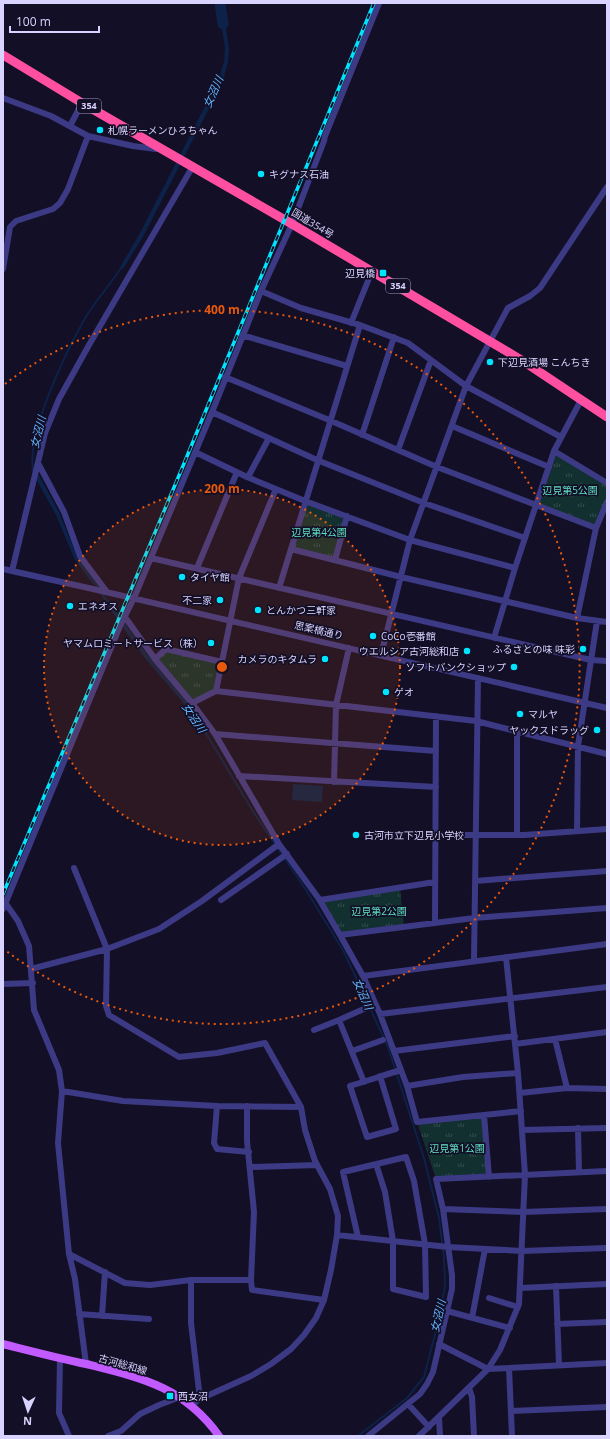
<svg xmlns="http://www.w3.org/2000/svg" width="610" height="1439" font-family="'Open Sans','Noto Sans JP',sans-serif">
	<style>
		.grass { fill: url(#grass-tufts) }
		.water { fill: #0c2248 }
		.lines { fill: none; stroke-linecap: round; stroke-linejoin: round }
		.stream { stroke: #0c2248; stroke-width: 2 }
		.river { stroke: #0c2248; stroke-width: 11 }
		.minor { stroke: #3d3a85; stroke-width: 6 }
		.major { stroke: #c25bff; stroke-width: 8 }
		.highway { stroke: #ff4fa3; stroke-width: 9 }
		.rail-casing { stroke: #00e5ff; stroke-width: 3.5 }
		.rail { stroke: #130f26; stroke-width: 2; stroke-dasharray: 6; stroke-linecap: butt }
		.ring { fill: none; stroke: #e8590c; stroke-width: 2; stroke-dasharray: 2 4 }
		.poi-dot { fill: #00e5ff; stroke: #130f26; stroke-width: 1.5 }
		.labels { text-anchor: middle; stroke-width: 3.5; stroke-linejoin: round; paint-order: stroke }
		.shield { fill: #130f26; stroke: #9e99be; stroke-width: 1 }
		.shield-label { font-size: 9px; font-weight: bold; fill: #d9d4ff }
		.poi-label { font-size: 10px; fill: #d9d4ff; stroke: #130f26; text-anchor: start }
		.street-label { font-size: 10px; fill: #d9d4ff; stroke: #130f26 }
		.park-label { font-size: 10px; fill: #5fe0c0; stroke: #130f26 }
		.water-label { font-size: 11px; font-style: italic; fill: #62b6ff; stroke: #130f26 }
		.centre { fill: #e8590c; stroke: #130f26; stroke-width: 2 }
		.ring-label { font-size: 12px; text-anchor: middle; font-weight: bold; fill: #e8590c; stroke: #130f26; stroke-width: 3.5; stroke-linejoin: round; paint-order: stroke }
	</style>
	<defs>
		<pattern id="grass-tufts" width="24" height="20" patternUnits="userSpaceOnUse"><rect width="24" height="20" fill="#12302f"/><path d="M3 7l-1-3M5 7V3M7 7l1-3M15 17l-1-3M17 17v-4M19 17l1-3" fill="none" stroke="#344d4e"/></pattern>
	</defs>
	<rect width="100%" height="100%" fill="#130f26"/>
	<path class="grass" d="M554,451L607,483V502L596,528L536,505Z
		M305,501L347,516L335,560L291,549Z
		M166,649L222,662L216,691L192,703L155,659Z
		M400,888L404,927L340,935L320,900Z
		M484,1115L489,1177L436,1179L417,1122Z"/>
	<path class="water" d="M219,9H223L229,48L228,62L223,81L144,235L123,269L120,267L140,233L219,79L224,62L225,48Z
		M35,468L59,512L77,556L147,654L184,697L195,712L191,714L180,699L144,657L105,602L108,600L89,579L74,558L56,515L31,470Z
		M293,784L323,786L322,802L292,800Z"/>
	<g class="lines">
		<path class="stream" d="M33,470C27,432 65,354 84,320C95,301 111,284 123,265
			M101,593L107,602
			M192,712L204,730L254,813L306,890L344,952L388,1047L424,1158L439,1218L444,1257L445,1286L439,1319L424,1377L407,1398L358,1436"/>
		<path class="river" d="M220,3L223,24"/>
		<path class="minor" d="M3,98L51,116L88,136L133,146L156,149L158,147
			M70,126L82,103
			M3,269L10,227L16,221L53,209L60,203L68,189L88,136
			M261,291L301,308L360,325L408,343L466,386L561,437
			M351,323L372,271
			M242,335L347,366
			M225,377L329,420L437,467L596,528
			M212,412L317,460L424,503L525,538
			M452,426L549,467
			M362,435L394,337
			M398,450L431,360
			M554,451L607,483
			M195,452L247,477L305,501L410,540L515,568
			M38,463L64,512L80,556L107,592
			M248,477L269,438
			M291,549L401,577L577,618L607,622
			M151,558L591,660L607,661
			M335,560L347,516
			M197,568L237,472
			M3,569L93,589L607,708
			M12,571L45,433L59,399L89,345L193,166
			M279,588L360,325
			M125,617L155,659L192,703L215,734L268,825L279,844L319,899L340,935L363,976L380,1014L407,1086L417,1122L521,1111
			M577,618L596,528L607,502
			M494,638L515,568L554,451L581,400
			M381,655L410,540L466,386L508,308L530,296L540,288L607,187
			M155,659L166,649L222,662
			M216,691L239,578L276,489
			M192,703L216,691L476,721L607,754
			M517,731V835
			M215,734L436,751
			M239,776L436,787
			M334,782L336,705L349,648
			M577,831L578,746L597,621
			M435,835H524L607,829
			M74,868L107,949L106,1006L109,1015L179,1057L217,1053L265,1043L301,1107L305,1130L315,1161L330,1189L338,1216L337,1235L331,1270L324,1300L316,1318L304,1335L291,1349L271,1364L251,1376L200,1399L191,1405
			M475,881L607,871
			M221,900L287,854
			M320,900L435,882
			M4,901L18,921L29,946L34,1010L59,1070L62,1091L58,1143L69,1254L75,1279L86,1364
			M3,909L120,626L134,598L212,412L261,291L292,224L324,141L325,136L379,3
			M435,922L436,716
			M340,935L474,918L607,908
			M474,961L478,678
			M31,969L107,949L159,929L202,901L279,844
			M363,976L607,944
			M3,984L33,983
			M380,1014L607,987
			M339,1020L375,1004
			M314,1030L339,1020L364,1082
			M555,1039L567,1088
			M515,1044L607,1032
			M352,1051L383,1040
			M394,1051L515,1036
			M380,1076L396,1129L367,1137L350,1086C367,1081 384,1075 401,1070
			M407,1086L463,1077L518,1073
			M62,1091L123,1101L217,1106L301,1107
			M520,1093L567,1088L607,1089
			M217,1106L214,1143L217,1149L249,1152
			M247,1106V1141L254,1212L251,1280L252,1290L324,1300
			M484,1115L489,1177
			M578,1128L579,1172
			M522,1130L607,1128
			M250,1167L317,1165
			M443,1209L523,1212L607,1209
			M337,1235L448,1247L522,1251L607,1248
			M358,1237L343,1172L406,1157L414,1181L425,1244L426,1297L393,1289V1241L385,1192L376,1164
			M69,1254L125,1283L150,1285L191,1280H251
			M191,1280V1323L200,1399
			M556,1286L559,1365
			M520,1288L607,1284
			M489,1298L518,1307
			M447,1311L510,1328
			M79,1314L149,1319
			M102,1316L105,1272
			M472,1318L485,1249
			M557,1324L607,1322
			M439,1344L488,1369L607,1363
			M60,1358L59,1413L69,1436
			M509,1368L512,1436
			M469,1388L472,1397L474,1436
			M408,1404L429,1427
			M511,1411L607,1407
			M439,1418L440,1436
			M108,1436L121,1431L140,1414L159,1405L180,1397
			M368,1436L420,1394L427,1384L433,1372L452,1289V1275L443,1209L436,1179L607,1171
			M419,1436L488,1369L500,1350L519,1304L525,1175L518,1073L506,957"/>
		<path class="major" d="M3,1344C31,1351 58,1358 86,1364C142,1378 184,1387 219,1436"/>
		<path class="highway" d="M3,55L82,103L292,224L523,361L607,417"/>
		<g class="rail-casing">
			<path id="rail" d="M3,894L183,466L374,3"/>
		</g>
		<use href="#rail" class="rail"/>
	</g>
	<circle cx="222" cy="667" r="178" fill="#e8590c" fill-opacity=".12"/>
	<g class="ring">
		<circle cx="222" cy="667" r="178"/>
		<path d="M5 384A357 357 0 1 1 5 950"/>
	</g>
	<g class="poi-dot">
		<circle cx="100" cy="130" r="4"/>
		<circle cx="261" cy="174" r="4"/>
		<rect x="379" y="269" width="8" height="8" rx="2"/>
		<circle cx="490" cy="362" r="4"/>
		<circle cx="182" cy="577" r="4"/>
		<circle cx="220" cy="600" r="4"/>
		<circle cx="70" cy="606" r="4"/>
		<circle cx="258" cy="610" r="4"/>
		<circle cx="373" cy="636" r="4"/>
		<circle cx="211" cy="643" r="4"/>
		<circle cx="583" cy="649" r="4"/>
		<circle cx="467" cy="651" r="4"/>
		<circle cx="325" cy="659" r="4"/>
		<circle cx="514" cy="667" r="4"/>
		<circle cx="386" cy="692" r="4"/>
		<circle cx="520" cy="714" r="4"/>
		<circle cx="597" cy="730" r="4"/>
		<circle cx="356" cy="835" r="4"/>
		<rect x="166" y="1392" width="8" height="8" rx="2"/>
	</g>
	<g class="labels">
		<g class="shield">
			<rect x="77" y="99" width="24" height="14" rx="3"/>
			<rect x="386" y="279" width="24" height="14" rx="3"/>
		</g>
		<g class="shield-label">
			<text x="89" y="109">354</text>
			<text x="398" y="289">354</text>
		</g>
		<g class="poi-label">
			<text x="108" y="134">札幌ラーメンひろちゃん</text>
			<text x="269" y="178">キグナス石油</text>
			<text x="375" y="277" text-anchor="end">辺見橋</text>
			<text x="498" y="366">下辺見酒場 こんちき</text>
			<text x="190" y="581">タイヤ館</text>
			<text x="212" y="604" text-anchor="end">不二家</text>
			<text x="78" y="610">エネオス</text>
			<text x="266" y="614">とんかつ三軒家</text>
			<text x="381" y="640">CoCo壱番館</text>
			<text x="203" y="647" text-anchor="end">ヤマムロミートサービス（株）</text>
			<text x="575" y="653" text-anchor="end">ふるさとの味 味彩</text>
			<text x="459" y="655" text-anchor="end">ウエルシア古河総和店</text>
			<text x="317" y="663" text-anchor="end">カメラのキタムラ</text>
			<text x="506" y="671" text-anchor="end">ソフトバンクショップ</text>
			<text x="394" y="696">ゲオ</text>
			<text x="528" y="718">マルヤ</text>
			<text x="589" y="734" text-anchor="end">ヤックスドラッグ</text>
			<text x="364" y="839">古河市立下辺見小学校</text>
			<text x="178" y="1400">西女沼</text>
		</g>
		<g class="street-label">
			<text transform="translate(313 223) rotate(31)" y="4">国道354号</text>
			<text transform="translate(319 630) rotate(13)" y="4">思案橋通り</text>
			<text transform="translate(123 1364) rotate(16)" y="4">古河総和線</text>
		</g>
		<g class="park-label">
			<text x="570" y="494">辺見第5公園</text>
			<text x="319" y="536">辺見第4公園</text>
			<text x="379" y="915">辺見第2公園</text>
			<text x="457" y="1152">辺見第1公園</text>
		</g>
		<g class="water-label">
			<text transform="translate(213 92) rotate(-66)" y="4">女沼川</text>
			<text transform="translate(38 432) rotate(-76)" y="4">女沼川</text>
			<text transform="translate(194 718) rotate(56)" y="4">女沼川</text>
			<text transform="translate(363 994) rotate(66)" y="4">女沼川</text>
			<text transform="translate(438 1316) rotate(-77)" y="4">女沼川</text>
		</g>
	</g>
	<circle cx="222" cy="667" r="6" class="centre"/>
	<g class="ring-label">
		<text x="222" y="314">400 m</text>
		<text x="222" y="493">200 m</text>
	</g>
	<rect width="610" height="1439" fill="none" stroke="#d9d4ff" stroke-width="8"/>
	<g transform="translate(28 1411) rotate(183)" stroke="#130f26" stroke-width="3" paint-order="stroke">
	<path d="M0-3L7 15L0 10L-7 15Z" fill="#d9d4ff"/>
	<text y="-6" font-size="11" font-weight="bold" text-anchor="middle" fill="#d9d4ff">N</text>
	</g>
	<path d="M10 26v6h89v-6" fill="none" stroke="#d9d4ff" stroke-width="2"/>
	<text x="16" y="26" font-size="12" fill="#d9d4ff" stroke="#130f26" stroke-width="3" paint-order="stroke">100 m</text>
</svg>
